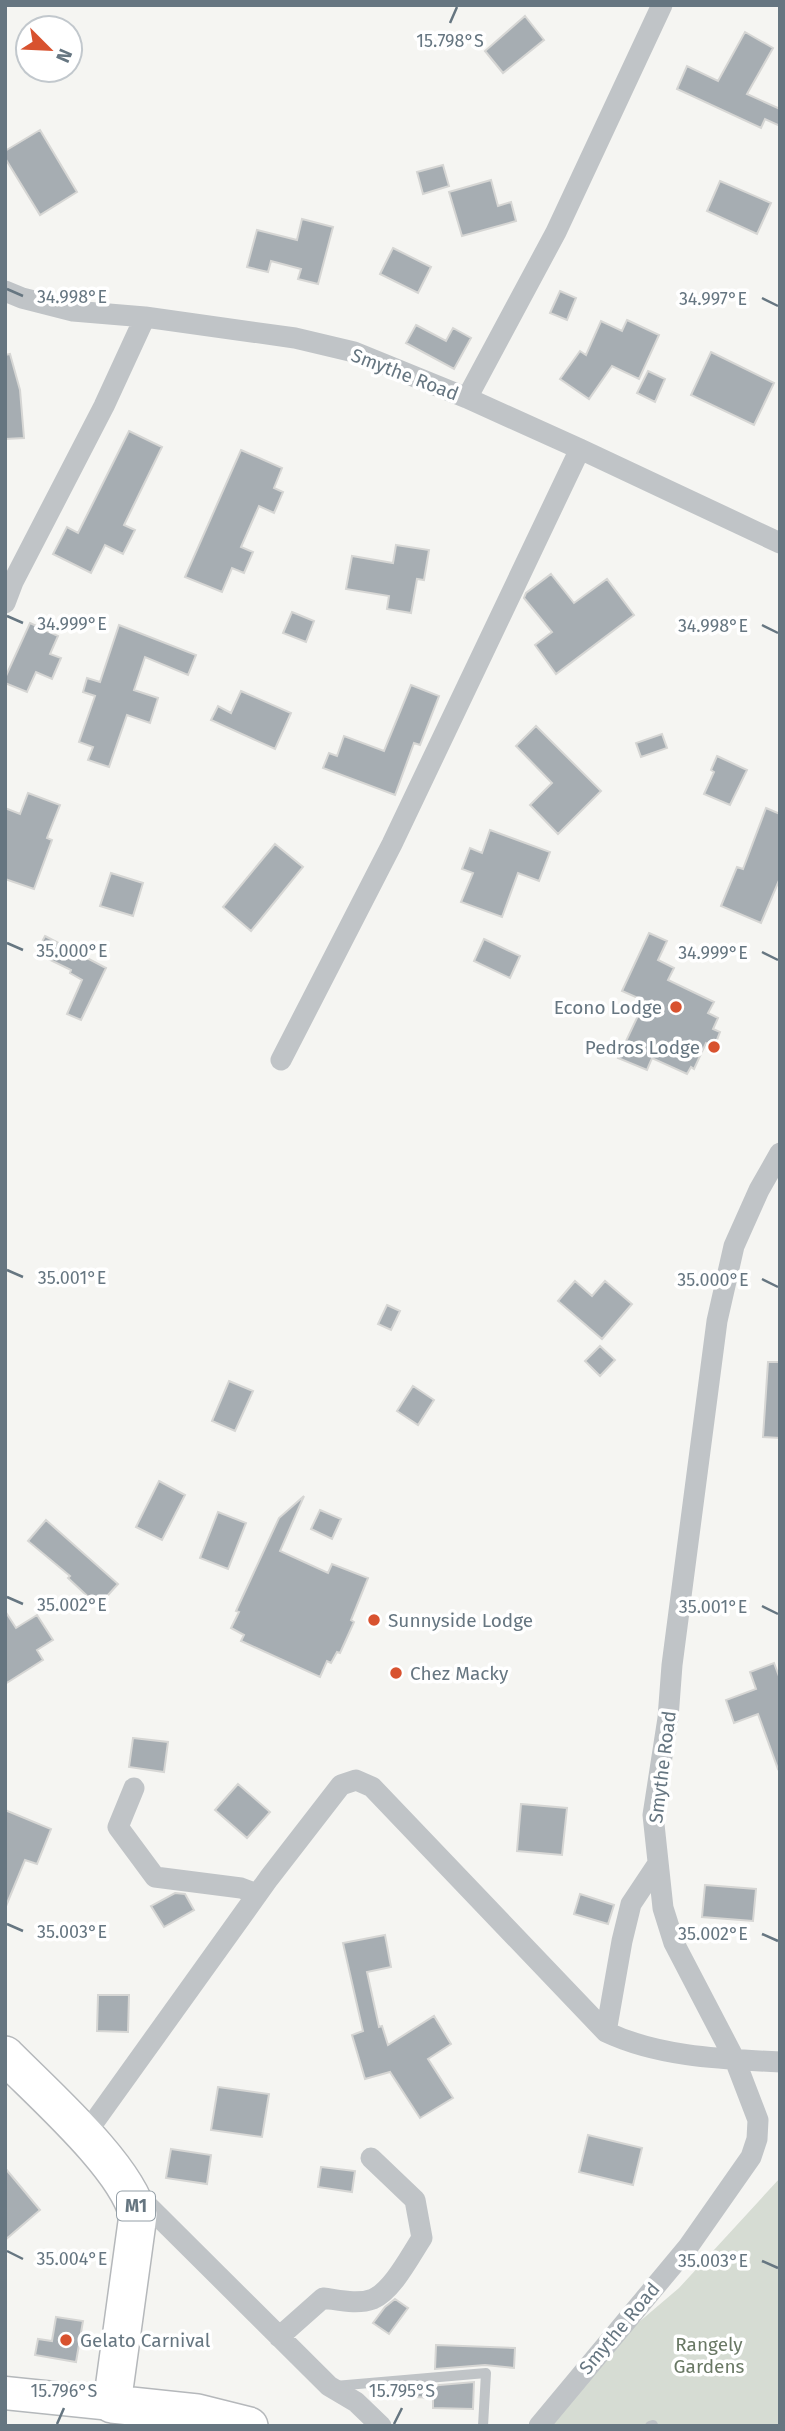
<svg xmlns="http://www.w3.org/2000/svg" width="785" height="2431" font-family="'Fira Sans',sans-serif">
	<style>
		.green { fill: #d6dcd3 }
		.building { fill: #a6adb2; stroke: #d6d6d4; stroke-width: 2 }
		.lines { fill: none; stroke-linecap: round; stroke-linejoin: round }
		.primary-casing { stroke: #b4b8bb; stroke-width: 35 }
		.highway-casing { stroke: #b5b8bb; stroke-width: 40 }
		.lane { stroke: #c0c4c7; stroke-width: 10 }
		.street { stroke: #c0c4c7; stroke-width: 21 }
		.primary { stroke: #fff; stroke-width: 32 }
		.highway { stroke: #fff; stroke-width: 37 }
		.ticks { fill: none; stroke: #667681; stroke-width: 2.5 }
		.poi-dot { fill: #d8522f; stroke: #fff; stroke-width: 2.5 }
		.labels { text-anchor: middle; stroke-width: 7; stroke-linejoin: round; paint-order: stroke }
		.shield { fill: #fff; stroke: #949fa7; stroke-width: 2 }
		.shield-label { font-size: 18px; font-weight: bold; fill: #667681 }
		.street-label { font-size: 19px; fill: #667681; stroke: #fff }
		.poi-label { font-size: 19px; fill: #667681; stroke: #fff; text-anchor: start }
		.park-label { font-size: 19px; fill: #697864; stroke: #fff }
		.ticks-label { font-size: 18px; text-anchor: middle; fill: #667681; stroke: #fff; stroke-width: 7; stroke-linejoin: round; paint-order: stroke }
	</style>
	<rect width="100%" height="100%" fill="#f5f5f2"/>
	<path class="green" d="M780,2178V2426H550L572,2379L679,2288Z"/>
	<path class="building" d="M525,16L544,40L503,73L485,51Z
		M745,32L773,48L747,94L780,109V126L765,119L761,128L677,89L687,66L718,81Z
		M40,130L77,192L40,215L5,158V151Z
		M443,165L449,186L423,194L417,172Z
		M491,180L498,206L511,202L516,221L462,236L449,192Z
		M720,181L771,203L757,234L707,211Z
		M302,219L333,227L318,284L298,279L301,269L271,261L268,272L247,267L257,230L297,240Z
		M393,248L431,267L418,293L380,274Z
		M560,291L576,298L567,320L550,313Z
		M627,320L659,335L639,379L612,366L589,399L560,379L580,351L586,355L601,321L622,331Z
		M416,325L446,341L453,328L471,338L454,369L406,343Z
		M711,352L774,383L754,425L691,395Z
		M10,354L20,390L24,438L5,439V355Z
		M648,371L665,379L655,402L637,393Z
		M129,431L162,447L124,525L135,530L123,554L105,545L91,573L53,554L67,527L78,533Z
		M241,450L282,468L274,488L283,492L274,513L259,506L241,547L253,552L244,573L232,568L222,592L185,577Z
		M396,545L429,550L424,580L417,579L411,613L387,609L389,596L346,589L352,556L393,563Z
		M551,574L574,603L607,579L634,615L556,674L535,645L552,632L524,598L526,593Z
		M292,612L314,621L306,642L283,633Z
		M30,623L58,636L50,654L61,658L52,679L36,672L27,692L5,683V678Z
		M119,625L196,655L188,675L145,657L134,690L158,698L150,723L127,715L109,767L88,760L93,747L79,742L95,696L83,692L87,678L100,682Z
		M411,685L439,696L420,745L414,743L395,795L323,768L329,753L337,756L344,736L384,751Z
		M241,691L291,713L275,749L211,720L218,706L231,713Z
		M536,726L601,791L558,834L530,805L552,783L516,746Z
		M662,734L667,748L641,757L636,743Z
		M717,756L747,770L730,805L704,794L714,772L711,770Z
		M28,793L60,805L47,838L52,840L34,889L5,879V808L20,814Z
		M766,808L780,814V878L761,923L721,906L737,867L743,869Z
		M490,830L550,852L539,881L518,873L502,917L461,902L473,873L462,869L470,848L482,853Z
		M275,844L303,867L251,931L223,907Z
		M111,873L143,883L133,916L100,906Z
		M649,933L667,941L658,960L674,968L668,980L714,1002L708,1013L718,1018L713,1029L720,1032L714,1047L706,1043L694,1069L691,1067L687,1074L652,1058L647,1070L618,1058L645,1001L622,991Z
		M45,936L106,968L81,1020L67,1014L82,980L70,973L71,970L36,953Z
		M484,939L520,956L510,978L474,961Z
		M575,1281L592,1296L605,1281L632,1304L602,1339L558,1301Z
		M387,1305L400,1311L391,1330L378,1324Z
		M600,1346L615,1360L600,1376L585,1361Z
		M768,1362H780V1438L763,1437Z
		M229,1381L253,1391L235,1431L212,1421Z
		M413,1386L434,1400L418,1425L397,1411Z
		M159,1481L185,1495L162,1540L136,1527Z
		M304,1496L280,1551L328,1573L332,1564L368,1578L351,1620L354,1622L340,1653L337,1652L331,1663L327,1661L320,1677L241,1641L244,1635L231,1628L239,1612L236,1611L279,1518Z
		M320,1510L341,1519L332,1539L311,1529Z
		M218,1512L246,1523L228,1569L200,1558Z
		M46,1520L118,1584L98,1606L68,1578L70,1576L28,1541Z
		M5,1611L16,1628L37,1615L53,1640L37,1650L43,1660L5,1684Z
		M774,1663L780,1679V1768L778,1769L758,1714L734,1723L726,1700L756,1689L750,1672Z
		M133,1738L168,1742L164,1772L129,1767Z
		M238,1784L270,1812L247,1838L215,1810Z
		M521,1804L567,1808L562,1855L517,1851Z
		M5,1810L51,1829L37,1864L25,1860L6,1906Z
		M705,1885L756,1889L753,1921L702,1917Z
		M175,1893L185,1894L194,1910L164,1927L151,1906Z
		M580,1894L614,1905L608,1924L574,1914Z
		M385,1935L391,1967L367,1972L379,2027L382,2026L388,2045L434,2016L451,2044L428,2059L453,2098L420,2118L390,2072L365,2079L352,2035L363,2031L343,1943Z
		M98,1995H129L128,2032L97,2031Z
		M218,2087L269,2094L262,2137L211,2130Z
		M588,2135L642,2148L633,2185L579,2172Z
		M171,2149L211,2155L207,2184L166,2178Z
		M321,2167L355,2171L352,2192L318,2187Z
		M5,2168L40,2210L5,2240Z
		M395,2299L408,2308L389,2334L373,2323L385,2307Z
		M56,2317L83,2321L76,2362L35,2355L38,2339L52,2341Z
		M436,2345L515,2348L514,2368L485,2365L435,2369Z
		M474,2382L473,2409L433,2408V2398L416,2397L417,2387Z"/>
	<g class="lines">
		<g class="primary-casing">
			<path id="primary" d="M5,2393L112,2404"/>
		</g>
		<g class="highway-casing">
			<path id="highway" d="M5,2055C42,2093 126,2166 138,2215L112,2404L197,2413L249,2426"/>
		</g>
		<path class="lane" d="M335,2386L486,2373L483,2426
			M650,2426L653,2425"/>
		<path class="street" d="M5,291L22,298L73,311L145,317L295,338L354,352L467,398L580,449L780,543
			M467,398L556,232L662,5
			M5,603L13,582L104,406L145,317
			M281,1060L392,844L580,449
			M134,1788L118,1827L155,1877L241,1888L257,1894
			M606,2032L622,1941L631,1904L657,1865
			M84,2136L269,1878L341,1785L356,1780L372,1787L606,2032C659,2057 722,2059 780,2062
			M137,2195L329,2386L356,2402L381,2426
			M279,2337L323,2298C339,2300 357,2305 373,2299C393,2290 410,2256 422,2238L415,2200L371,2158
			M539,2426L688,2247L751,2157L757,2139L758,2120L735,2060L674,1943L663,1908L653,1815L668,1718L672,1665L717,1321L734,1246L759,1190L780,1153"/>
		<use href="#primary" class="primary"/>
		<use href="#highway" class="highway"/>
	</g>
	<path class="ticks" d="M450,23L457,7M7,289L23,296M762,298L778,306M7,616L23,623M762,625L778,633M7,943L23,950M762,952L778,960M7,1270L23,1277M762,1279L778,1287M7,1597L23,1604M762,1606L778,1614M7,1924L23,1931M762,1934L778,1941M7,2251L23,2259M762,2261L778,2268M57,2424L64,2408M394,2424L402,2408"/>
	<g class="poi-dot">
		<circle cx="676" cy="1007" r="7"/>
		<circle cx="714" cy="1047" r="7"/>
		<circle cx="374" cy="1620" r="7"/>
		<circle cx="396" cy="1673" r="7"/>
		<circle cx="66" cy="2340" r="7"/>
	</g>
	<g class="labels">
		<rect class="shield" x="117" y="2191.5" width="38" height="29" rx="5"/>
		<g class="shield-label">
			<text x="136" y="2212">M1</text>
		</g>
		<g class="street-label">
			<text transform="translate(405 374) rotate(21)" y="7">Smythe Road</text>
			<text transform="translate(662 1767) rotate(-83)" y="7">Smythe Road</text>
			<text transform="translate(619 2328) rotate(-50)" y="7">Smythe Road</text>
		</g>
		<g class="poi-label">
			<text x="662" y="1014" text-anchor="end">Econo Lodge</text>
			<text x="700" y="1054" text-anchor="end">Pedros Lodge</text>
			<text x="388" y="1627">Sunnyside Lodge</text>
			<text x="410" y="1680">Chez Macky</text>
			<text x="80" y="2347">Gelato Carnival</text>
		</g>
		<g class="park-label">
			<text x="709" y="2351">Rangely<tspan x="709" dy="22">Gardens</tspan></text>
		</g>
	</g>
	<g class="ticks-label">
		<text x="450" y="47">15.798°S</text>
		<text x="72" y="303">34.998°E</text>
		<text x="713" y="305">34.997°E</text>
		<text x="72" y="630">34.999°E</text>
		<text x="713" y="632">34.998°E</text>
		<text x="72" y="957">35.000°E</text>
		<text x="713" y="959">34.999°E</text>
		<text x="72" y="1284">35.001°E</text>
		<text x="713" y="1286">35.000°E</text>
		<text x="72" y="1611">35.002°E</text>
		<text x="713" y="1613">35.001°E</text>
		<text x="72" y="1938">35.003°E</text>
		<text x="713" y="1940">35.002°E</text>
		<text x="72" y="2265">35.004°E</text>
		<text x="713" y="2267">35.003°E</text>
		<text x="64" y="2397">15.796°S</text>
		<text x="402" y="2397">15.795°S</text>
	</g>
	<rect width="785" height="2431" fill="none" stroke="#667681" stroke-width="14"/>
	<g transform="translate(49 49) rotate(114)"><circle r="33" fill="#ffffff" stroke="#c2c8cd" stroke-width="2"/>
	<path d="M0-5L12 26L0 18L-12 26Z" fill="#d8522f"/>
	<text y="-10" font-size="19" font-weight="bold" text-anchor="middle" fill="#667681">N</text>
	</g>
</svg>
